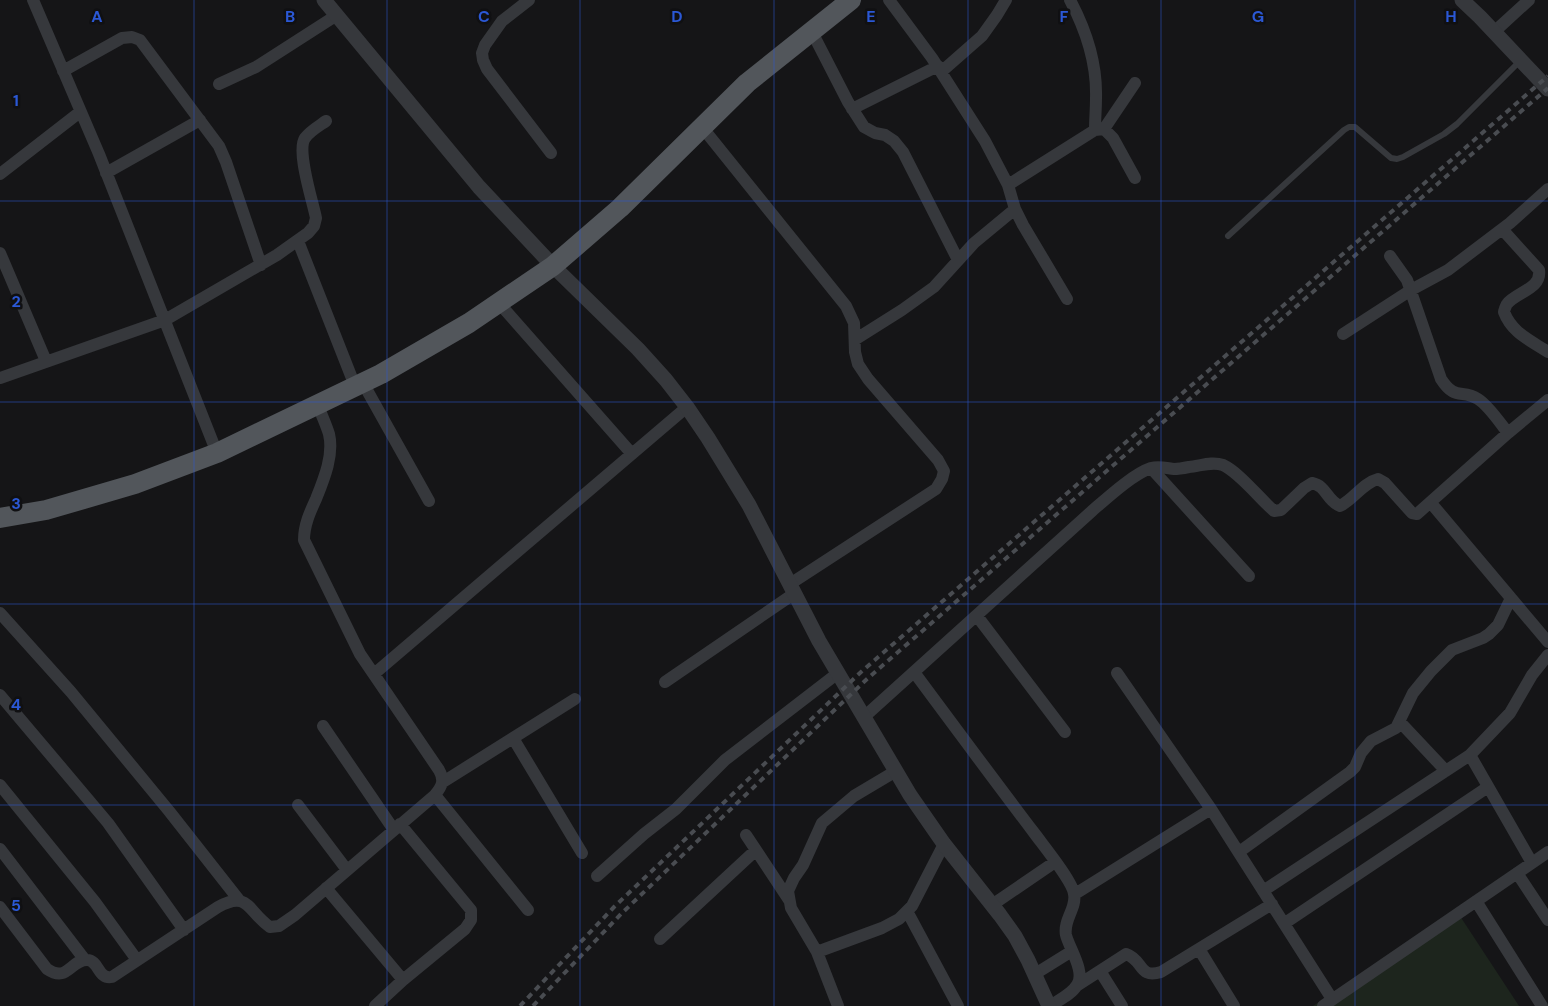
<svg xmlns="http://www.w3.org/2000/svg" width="1548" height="1006" font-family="'DM Sans',sans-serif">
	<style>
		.green { fill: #1d251d }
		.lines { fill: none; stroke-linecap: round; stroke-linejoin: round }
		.service { stroke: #36383c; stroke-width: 6 }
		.minor { stroke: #36383c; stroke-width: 12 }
		.tertiary { stroke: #36383c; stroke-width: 15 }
		.primary { stroke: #52565b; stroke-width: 20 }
		.rail { stroke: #494c51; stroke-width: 4; stroke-dasharray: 6 5; stroke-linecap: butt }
		.grid { fill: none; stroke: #2b58d5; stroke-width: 1; stroke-opacity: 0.55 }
		.grid-label { font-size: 16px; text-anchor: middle; font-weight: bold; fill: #2b58d5; stroke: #101012; stroke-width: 5; stroke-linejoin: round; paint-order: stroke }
	</style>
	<rect width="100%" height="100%" fill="#151517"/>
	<path class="green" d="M1456,910L1519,1006H1313Z"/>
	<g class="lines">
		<path class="service" d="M1228,236L1344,130L1349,127H1355L1391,158L1397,159L1403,157L1444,134L1457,124L1520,61"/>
		<path class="minor" d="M33,0L99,154L217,453
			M529,0L502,21L485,45L482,53L483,60L487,69L551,153
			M889,0L932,58L985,141L1008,185L1015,209L1023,225L1067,299
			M1070,0C1086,30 1097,64 1096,98C1096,109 1095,119 1095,130
			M812,32L848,102L864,127L875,133L885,135L894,141L903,152L958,260
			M1494,32L1529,0
			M63,71L122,38L132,37L140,40L219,146L226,162L261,265
			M941,72L982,36L997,15L1006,0
			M219,84L256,67L337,15
			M852,109L938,66
			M702,127L846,306L854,323L855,352L858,364L868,379L938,460L944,471L942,479L936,489L790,584
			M1104,129L1135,83
			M106,173L200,120
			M0,174L80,112
			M1008,185L1095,130L1104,129L1113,138L1135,178
			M1502,229L1539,270C1542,289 1516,292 1507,304C1506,305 1504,311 1504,312C1512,333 1530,340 1548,352
			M298,241L355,386
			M0,253L46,361
			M1390,256L1407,280L1441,379C1455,401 1462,389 1478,399C1489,406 1500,423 1508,433
			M499,303L632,454
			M1343,334L1411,290L1448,270L1510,223L1548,189
			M856,339L902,310L934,287L974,243L1015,209
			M0,378L165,320L277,255L308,233L314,226L316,218C313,202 296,151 305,138C310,131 319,126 326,121
			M363,383L429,501
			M1151,468L1249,576
			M1431,503L1548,642
			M0,613L71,692L169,811L239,900
			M977,616L1065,732
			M914,672C954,726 994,780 1035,834C1043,845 1073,882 1074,894C1077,908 1063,920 1066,935C1069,948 1086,972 1077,985C1072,994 1059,1000 1050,1006
			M1117,673L1211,809L1332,999
			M374,674L687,407
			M665,682L795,593
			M0,695L108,823L184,930
			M864,717L1092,511C1107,498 1133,474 1151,468C1159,466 1166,468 1174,469C1179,469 1184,468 1189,467C1200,466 1212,461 1223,465C1240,473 1259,498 1274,511L1281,510L1304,488L1312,483C1327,486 1326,500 1340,506C1354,499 1363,483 1378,479L1385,483L1412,513L1417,514L1508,433L1548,400
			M1400,722L1446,771
			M323,726L394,830
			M513,738L582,853
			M1470,755L1532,863
			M443,782L575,699
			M0,785L95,902L137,960
			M435,795L528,910
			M298,805L347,870
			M746,835L789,900
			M0,849L85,960
			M1239,852L1350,772L1355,767L1361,753L1371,741L1396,728L1413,693L1431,671L1452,650L1483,638L1489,634L1498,625L1511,598
			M1517,873L1548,920
			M597,876L644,834L676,809L725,760L838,673
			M326,888L403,980
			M1263,891L1470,755L1510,713L1532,675L1548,655
			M1075,894L1211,809
			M1476,901L1542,1006
			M992,905L1055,862
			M0,907L47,969C68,983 70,960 87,960C99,960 98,980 112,977L218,907C249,890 247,911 270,927L279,926L295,915L435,795C442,786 445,781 439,770L360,654L304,540C304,525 310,512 316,499C324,479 334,455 329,434C326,424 321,414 318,405
			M907,911L958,1006
			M1285,923L1488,787
			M660,939L756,850
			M1199,949L1234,1006
			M817,952L882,928L899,919L912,906L944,844
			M1100,971L1122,1006
			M1035,974L1072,951
			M1078,985L1126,954C1144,960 1138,979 1161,972L1272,904
			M375,1006L403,980L465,929L471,920V910L400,824
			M838,1006L817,952L791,908L788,891L794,878L803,865L822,823L854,796L896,771
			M1323,1006L1548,852"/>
		<path class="tertiary" d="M324,0L479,187L553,266L638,349L666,380L687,407L708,438L749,505L819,641L910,795L944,844L1000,915L1015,936L1028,960L1049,1006
			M1462,0L1480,17L1548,89"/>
		<path class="primary" d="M0,518L46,510L135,484L217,453L381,374L469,323L553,266L620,208L747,83L851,0"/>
		<path class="rail" d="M520,1006L614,907L861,672L1548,76
			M533,1006L621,914L867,679L1548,88"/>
	</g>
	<path class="grid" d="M194,0V1006M387,0V1006M580,0V1006M774,0V1006M968,0V1006M1161,0V1006M1355,0V1006M0,201H1548M0,402H1548M0,604H1548M0,805H1548"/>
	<g class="grid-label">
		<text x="97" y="22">A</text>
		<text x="290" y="22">B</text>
		<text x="484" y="22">C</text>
		<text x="677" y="22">D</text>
		<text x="871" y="22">E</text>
		<text x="1064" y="22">F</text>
		<text x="1258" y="22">G</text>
		<text x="1451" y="22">H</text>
		<text x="16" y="106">1</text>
		<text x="16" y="307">2</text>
		<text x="16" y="509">3</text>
		<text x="16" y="710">4</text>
		<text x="16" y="911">5</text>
	</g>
</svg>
